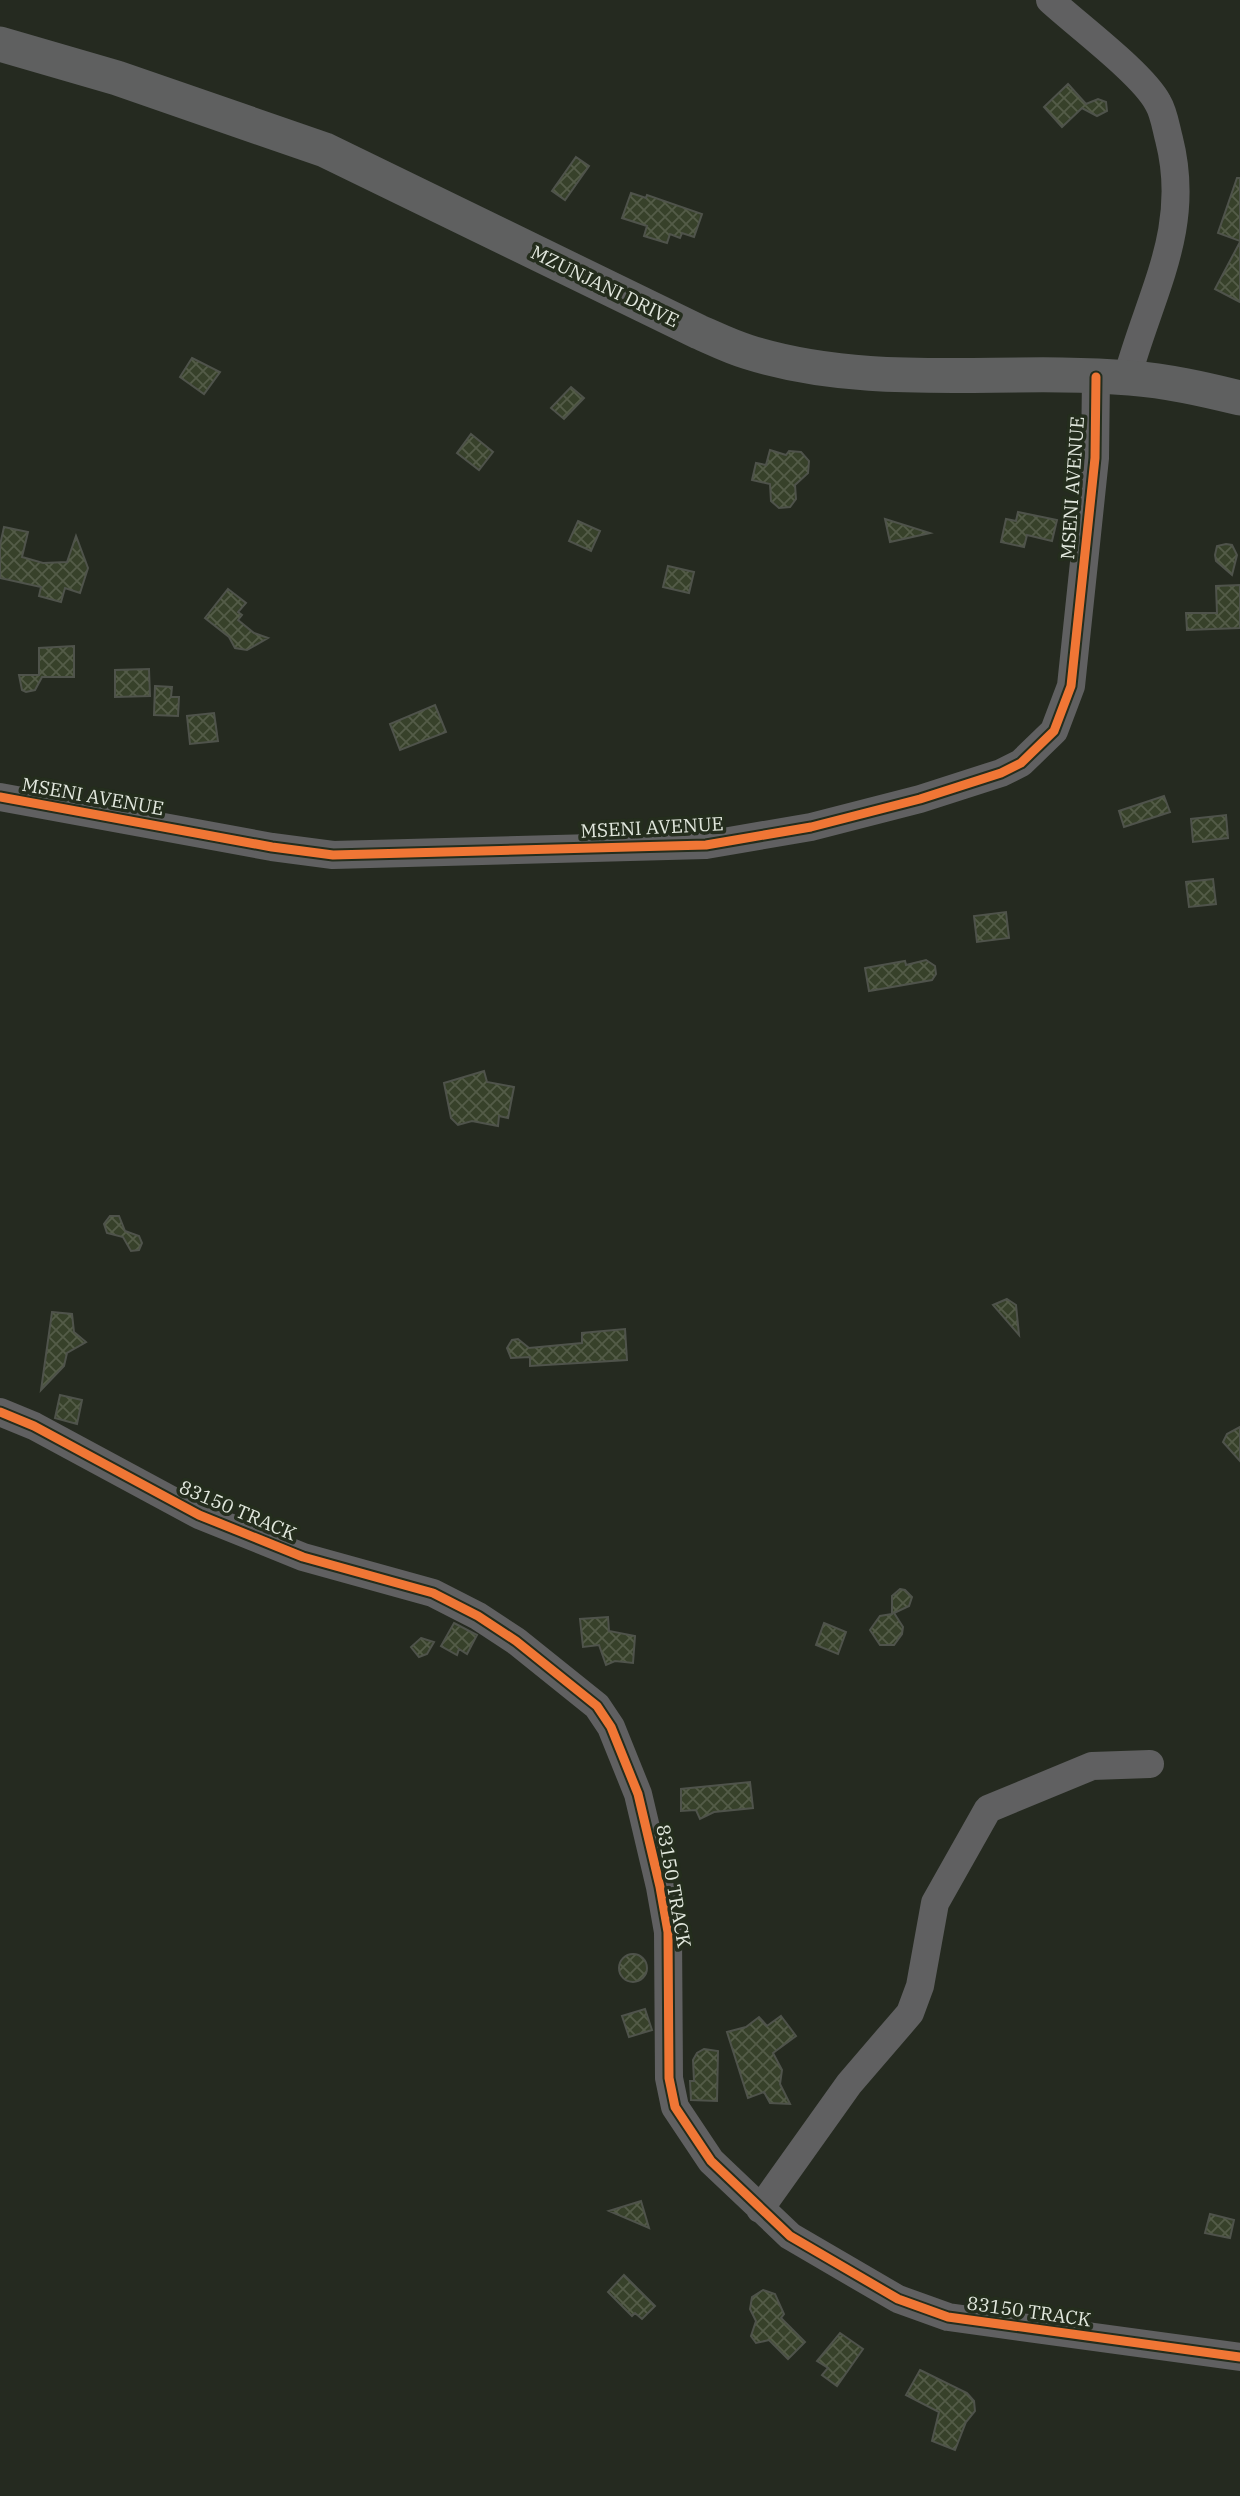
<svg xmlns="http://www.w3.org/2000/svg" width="1240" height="2496" font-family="'IBM Plex Serif',serif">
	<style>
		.building { fill: url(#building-cross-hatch); stroke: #4f534b; stroke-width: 2 }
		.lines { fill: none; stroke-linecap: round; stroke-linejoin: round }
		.minor { stroke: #606061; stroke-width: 28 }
		.major { stroke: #5f6060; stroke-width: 35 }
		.cycleway-casing { stroke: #242d1d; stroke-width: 13 }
		.cycleway { stroke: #f07635; stroke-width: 9 }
		.labels { text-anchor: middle; stroke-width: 7; stroke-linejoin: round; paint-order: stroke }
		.street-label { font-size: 19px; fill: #e2e8de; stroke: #242d1d }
	</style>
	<defs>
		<pattern id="building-cross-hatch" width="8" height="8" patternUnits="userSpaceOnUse" patternTransform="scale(1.75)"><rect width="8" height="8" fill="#37412a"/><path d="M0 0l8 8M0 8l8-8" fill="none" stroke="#545c48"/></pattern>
	</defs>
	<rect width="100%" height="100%" fill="#252a20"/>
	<path class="building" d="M1068,84L1086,104L1098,99L1106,102L1107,111L1097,116L1082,108L1062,127L1044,107Z
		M576,157L589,166L565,200L552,191Z
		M1237,178H1240V241L1218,233Z
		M631,193L646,198L647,195L702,214L694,237L682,233L680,238L670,234L667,243L644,236L647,226L622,218Z
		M1240,242V302L1215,289Z
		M192,358L220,372L204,394L180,377Z
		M571,387L584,398L564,419L551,408Z
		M471,434L493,452L479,470L457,453Z
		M770,450L786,455L789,451L801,452L809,461L808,473L795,485L796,499L790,507L779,508L771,501L770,484L752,480L756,463L766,465Z
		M1018,512L1057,520L1052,541L1027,535L1024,547L1001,542L1006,519L1016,521Z
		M885,519L930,533L890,542Z
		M578,521L600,531L591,551L569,541Z
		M4,527L28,532L22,557L43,563L67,562L76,536L88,568L80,593L65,588L61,602L39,596L41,587L0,578V545Z
		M1226,544L1232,545L1237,555L1232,575L1216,561L1215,555L1217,546Z
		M668,566L694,572L689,593L663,587Z
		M1240,585V628L1187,630L1186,613H1217L1216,586Z
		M228,589L246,603L238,612L242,615L238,620L254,633L268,638L247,650L235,648L229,637L205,618Z
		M74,646V677H42L35,690L26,692L22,690L19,675H39V648Z
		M149,669L150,696L115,697V670Z
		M155,686L172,687L171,697H179L178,716L154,715Z
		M435,705L446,732L400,750L390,724Z
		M214,713L218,741L190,744L187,716Z
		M1164,796L1170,812L1124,827L1119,811Z
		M1226,815L1228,838L1193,842L1191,819Z
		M1213,879L1216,904L1189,907L1186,882Z
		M1006,912L1009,938L977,942L974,916Z
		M926,960L935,966L936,974L932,980L869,991L865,968L905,961L906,965Z
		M484,1071L487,1082L514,1087L508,1118L499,1116L498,1126L472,1121L458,1125L451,1118L444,1083Z
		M110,1216H119L125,1231L139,1236L142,1243L139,1250L131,1251L123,1237L107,1233L104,1224Z
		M1007,1299L1016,1305L1019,1335L993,1305Z
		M52,1312L72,1314L74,1332L86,1342L67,1353L64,1366L41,1390Z
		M625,1329L627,1360L530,1366V1357L511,1358L507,1348L512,1340L518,1339L529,1348L582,1343V1333Z
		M60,1395L82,1400L77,1424L55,1418Z
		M1240,1427V1461L1223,1442L1227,1434Z
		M900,1589L905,1590L912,1597L909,1606L894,1613L903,1627L902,1634L894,1645H880L870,1630L880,1616L892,1614V1596Z
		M608,1617L609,1631L635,1636L633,1663L615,1661L606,1665L599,1645L583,1647L580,1619Z
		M454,1623L477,1635L467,1654L459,1649L457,1655L441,1646Z
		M824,1623L846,1632L838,1654L816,1645Z
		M421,1638L434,1642L427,1654L419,1657L411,1647Z
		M750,1782L753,1808L714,1812L700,1819L696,1810L681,1811V1789Z
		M619 1968a14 14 0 1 1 28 0a14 14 0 1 1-28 0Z
		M645,2009L652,2030L629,2037L622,2016Z
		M781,2016L796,2036L773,2053L782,2070L780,2084L790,2104L770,2103L764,2092L748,2098L727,2032L746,2027L759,2017L767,2026Z
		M704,2049L718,2051L717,2101L691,2100L690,2081H694L693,2060L697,2053Z
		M641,2201L649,2228L609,2211Z
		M1210,2214L1234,2220L1230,2238L1205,2233Z
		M624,2275L655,2306L642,2319L635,2313L632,2316L608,2292Z
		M763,2290L775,2294L784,2314L781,2318L805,2342L788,2359L769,2340L756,2343L751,2336L756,2321L750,2309L752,2297Z
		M840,2333L863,2349L837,2386L822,2375L828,2368L817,2361Z
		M920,2370L967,2393L974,2401L975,2411L966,2422L955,2450L932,2441L939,2412L906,2395Z"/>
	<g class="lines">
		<path class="minor" d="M1050,0C1077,25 1143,74 1158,103C1164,113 1166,128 1169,139C1192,229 1150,293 1127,378
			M0,797L272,847L333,855L706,845L811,827L920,799L1001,773L1021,763L1054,731L1071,686L1095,458L1096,377
			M0,1412L34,1426L199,1515L303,1557L433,1593L478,1616L516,1641L597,1706L611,1727L638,1794L660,1887L668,1932L669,2078L675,2107L711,2161L790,2236L898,2299L948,2317L1240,2357
			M760,2209L849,2084L910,2013L920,1986L935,1903L988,1809L1092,1766L1150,1764"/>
		<path class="major" d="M0,44L117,78L325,150L699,332C715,339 731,347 748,352C872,391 1004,367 1130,378C1168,381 1203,389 1240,398"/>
		<g class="cycleway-casing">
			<path id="cycleway" d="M0,797L272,847L333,855L706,845L811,827L920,799L1001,773L1021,763L1054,731L1071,686L1095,458L1096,377
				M0,1412L34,1426L199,1515L303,1557L433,1593L478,1616L516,1641L597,1706L611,1727L638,1794L660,1887L668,1932L669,2078L675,2107L711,2161L790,2236L898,2299L948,2317L1240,2357"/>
		</g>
		<use href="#cycleway" class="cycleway"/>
	</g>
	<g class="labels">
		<g class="street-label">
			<text transform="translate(605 286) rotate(26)" y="7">MZUNJANI DRIVE</text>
			<text transform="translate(1072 488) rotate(-86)" y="7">MSENI AVENUE</text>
			<text transform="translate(93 796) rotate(10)" y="7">MSENI AVENUE</text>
			<text transform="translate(652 827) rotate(-3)" y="7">MSENI AVENUE</text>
			<text transform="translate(238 1510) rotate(23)" y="7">83150 TRACK</text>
			<text transform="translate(674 1886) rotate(80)" y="7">83150 TRACK</text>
			<text transform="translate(1029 2311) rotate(8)" y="7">83150 TRACK</text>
		</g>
	</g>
</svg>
